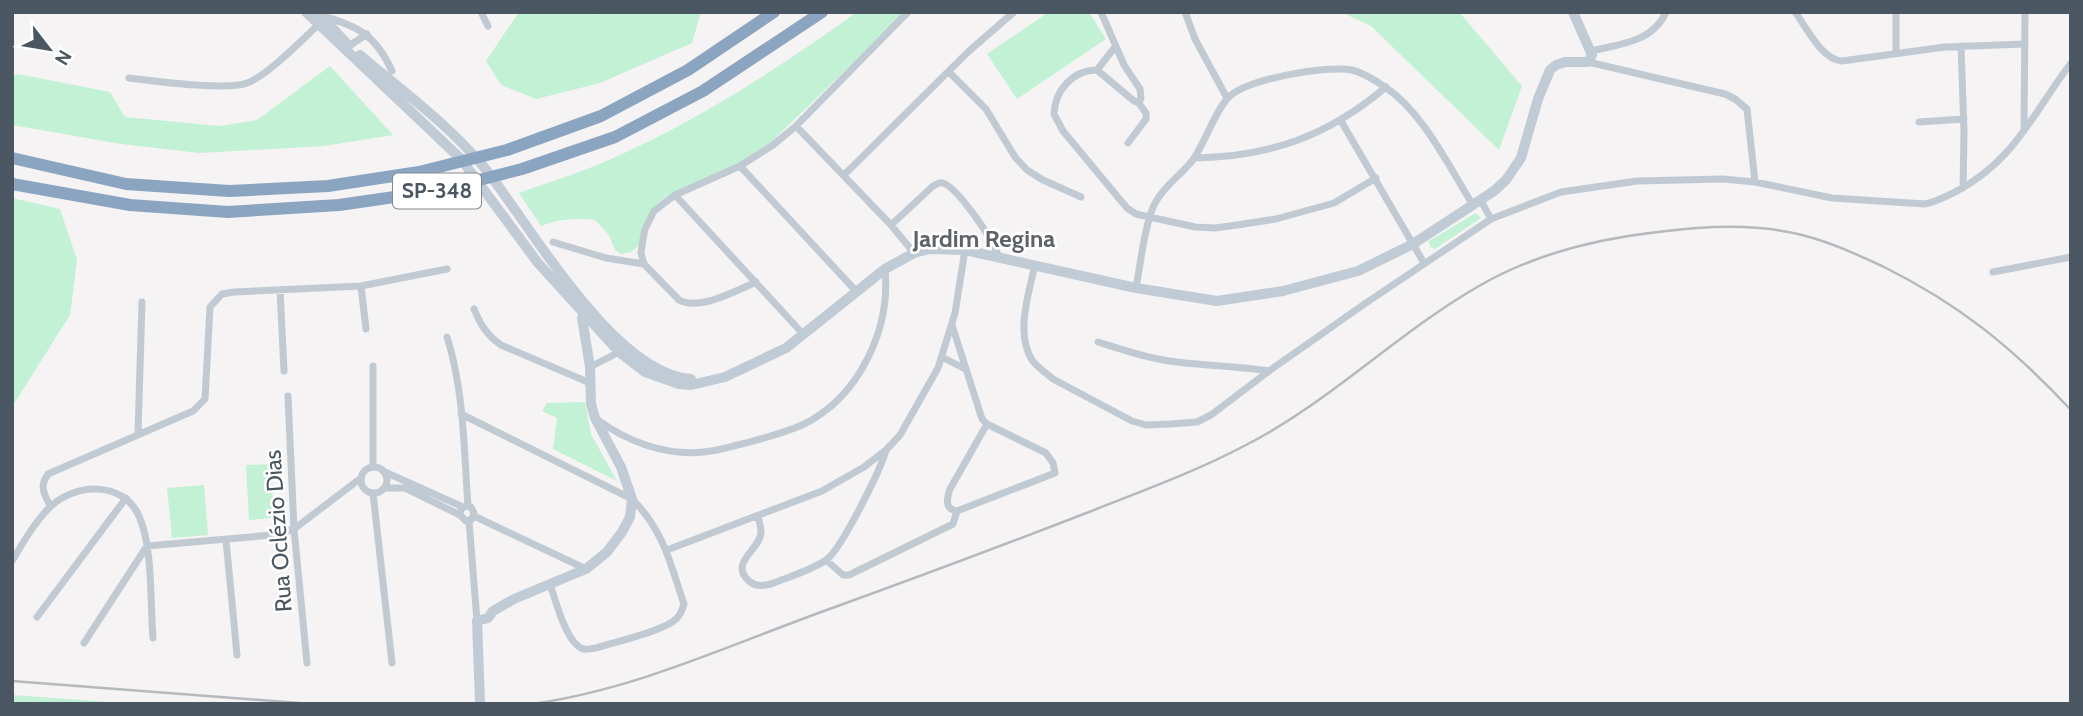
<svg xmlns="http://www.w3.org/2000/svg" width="2083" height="716" font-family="Cabin,sans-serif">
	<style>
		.green { fill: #c3f1d5 }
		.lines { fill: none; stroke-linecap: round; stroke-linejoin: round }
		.street { stroke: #c1cad2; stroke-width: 7 }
		.secondary { stroke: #c1cbd6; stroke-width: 10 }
		.highway { stroke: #8ba5c1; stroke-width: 12 }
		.rail { stroke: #b5b8bd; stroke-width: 2.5 }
		.labels { text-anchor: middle; stroke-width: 5; stroke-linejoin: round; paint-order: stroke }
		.shield { fill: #fff; stroke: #808990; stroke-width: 2 }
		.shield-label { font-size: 21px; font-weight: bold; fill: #4a5661 }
		.street-label { font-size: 23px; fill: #4a5661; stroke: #fff }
		.neighbourhood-label { font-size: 24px; font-weight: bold; fill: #5f6368; stroke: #fff }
	</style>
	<rect width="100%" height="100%" fill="#f5f3f3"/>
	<path class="green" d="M519,12H593L595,15L598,12H701L692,43L600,83L536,99L501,85L486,61Z
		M857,12H906L771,142L739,163L674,192L661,200L646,218L639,245L631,252L621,254L615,250L609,235L595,220C576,218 559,219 541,226L519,193C549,182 580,173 609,160C698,121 779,68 857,12Z
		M1049,12H1089L1106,39L1017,99L987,54Z
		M1341,12H1459L1522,86L1499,150L1371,26Z
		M330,66L393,135L324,146L199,153L121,144L12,125V76L18,74L110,92L125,117L219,126L257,120Z
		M12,198L60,209L77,260L70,315L12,407Z
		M1476,213L1481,218L1435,249L1430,247L1429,241Z
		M585,402L591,434L617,481L553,449L557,418L542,411L547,403Z
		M272,464L273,518L249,520L246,465Z
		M204,485L208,535L172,538L167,488Z
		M12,695L138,704H12Z"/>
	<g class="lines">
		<path class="street" d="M481,12L488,26
			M1101,12L1124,65L1140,89L1141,99L1138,102L1134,101L1097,70C1073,70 1055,90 1054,114L1063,131L1127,208L1136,214L1195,227L1215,228L1237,225L1276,219L1334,203L1376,178
			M1185,12L1195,39L1227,98
			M1795,12C1807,28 1821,59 1842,61L1945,47L2025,44
			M1896,12V52
			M322,16C359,26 376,36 392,71
			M349,46L367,34
			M1961,46L1964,132L1963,188
			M1591,51C1620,44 1653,42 1666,12
			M1588,62L1725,94L1735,99L1747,109L1755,182
			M1097,70L1115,47
			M949,72L986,109L1015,157L1027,170L1043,180L1081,197
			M129,78C154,81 226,91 247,83C267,76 302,40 318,25
			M1341,121L1424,263
			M1919,122L1964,119
			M796,126L891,225L914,253
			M2024,131L2025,12
			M1128,143L1146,119V113L1138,102
			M1194,158C1270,157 1328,136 1386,87
			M740,166L855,290
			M844,175L969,51L1014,12
			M675,195L804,335
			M1481,201L1491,219
			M891,225L933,186C937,184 939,182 943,183C957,187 996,243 998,256
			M553,242L606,258L644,264
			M644,264L641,253L643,239L645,229L654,211L675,195L740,166L773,145L796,126L908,12
			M644,264L679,300C699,311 736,291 756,282
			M1035,265C1029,293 1015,333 1032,360C1037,367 1046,373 1053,379L1132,421L1146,425L1170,424L1197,422L1211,415L1269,371L1363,305L1491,219L1561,192L1637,181L1723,179L1755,182L1832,198L1925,204C1936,202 1945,197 1955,192C2014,162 2033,113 2071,63
			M1993,272L2071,257
			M361,286L366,329
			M1136,288C1141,262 1143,234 1152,210C1159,190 1179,177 1192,161C1206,142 1214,112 1229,97C1247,79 1327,65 1352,70C1363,73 1375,80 1385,87C1423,112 1449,167 1473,205
			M280,290L284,371
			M474,309C481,326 487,335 501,345L590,383
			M952,325L982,419L987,424L1046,453L1053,463L1055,473L957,511C944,509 947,498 950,489L987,424
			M447,337C464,390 464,450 468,506
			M1098,342C1124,350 1150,359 1177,362C1208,366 1238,366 1269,371
			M942,357L965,369
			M373,366V467
			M590,367L621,351
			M288,396L294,529L307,663
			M461,414L632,499C664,531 670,563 684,604C682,610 681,615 676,619C664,631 614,642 596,648C592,648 588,650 584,649C567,646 555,599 550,584
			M598,420C628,442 666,456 704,452C718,451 732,446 746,443C764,438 784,433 802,425C859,398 891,329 885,269
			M138,433L142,302
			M361 480a13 13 0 1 1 26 0a13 13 0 1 1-26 0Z
			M385,472L463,507
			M384,488H405L460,515L466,521L472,519L474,513L471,507L466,506L461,509L460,515
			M373,493L392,663
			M50,506C44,493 39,487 48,474L193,411L205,399L210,307L222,294L234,292L361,286L447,269
			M474,516L586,569
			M758,516C759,521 761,527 761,532C761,549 728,563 749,581C756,587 763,586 771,584C788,577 810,571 826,560C841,550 881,469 886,450
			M469,521L477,621
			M226,540L237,655
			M667,550L822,491L864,467L886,450L900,435L938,368L955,313L965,250
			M826,560L843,575H849L953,524L957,511
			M12,561C23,543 34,523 49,508C73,483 123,480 139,516C153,547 150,603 153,638
			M37,617L126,498
			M84,643L147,546L272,535L294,529L361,478"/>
		<path class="secondary" d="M306,12L461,159L538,263L619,352L645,372L679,384L691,385L725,377L786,348L885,269L914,253L929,249L965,250L1136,288L1217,301L1283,291L1358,271L1413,244L1494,191L1506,180L1521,158L1538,99L1550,70L1556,65L1565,62H1588L1592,55L1573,12
			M318,12L348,45
			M360,55C401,90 448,124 483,166C530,224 612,373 691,379
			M480,702L477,621L488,618L493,611L514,599L586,569L607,552L622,532L630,517L632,499L621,467L595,418L591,404L590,367L582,318L584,313"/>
		<path class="highway" d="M12,158L126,184L229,191L328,186L419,172L507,150L601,116L688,70L774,12
			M12,184L130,205L228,212L339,205L436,191L522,169L615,137L703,91L822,12"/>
		<path class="rail" d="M12,681L312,704
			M531,704C634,690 727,646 824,611C913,579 1001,546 1089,512C1142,491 1195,472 1246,445C1330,402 1397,333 1479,286C1534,254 1595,239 1658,232C1705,226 1755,223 1802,235C1830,242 1856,254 1882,266C1959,304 2012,347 2071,410"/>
	</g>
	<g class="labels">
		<rect class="shield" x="393" y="173.5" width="88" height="35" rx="5"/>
		<g class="shield-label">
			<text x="437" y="198">SP-348</text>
		</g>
		<g class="street-label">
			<text transform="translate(278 531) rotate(-94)" y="8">Rua Oclézio Dias</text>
		</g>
		<g class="neighbourhood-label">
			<text x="984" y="247">Jardim Regina</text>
		</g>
	</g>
	<rect width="2083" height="716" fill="none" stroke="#4a5661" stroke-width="28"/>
	<g transform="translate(49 49) rotate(121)" stroke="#ffffff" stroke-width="5" paint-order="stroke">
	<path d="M0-5L12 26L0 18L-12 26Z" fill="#4a5661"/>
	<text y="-10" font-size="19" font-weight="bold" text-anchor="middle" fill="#4a5661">N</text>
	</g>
</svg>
